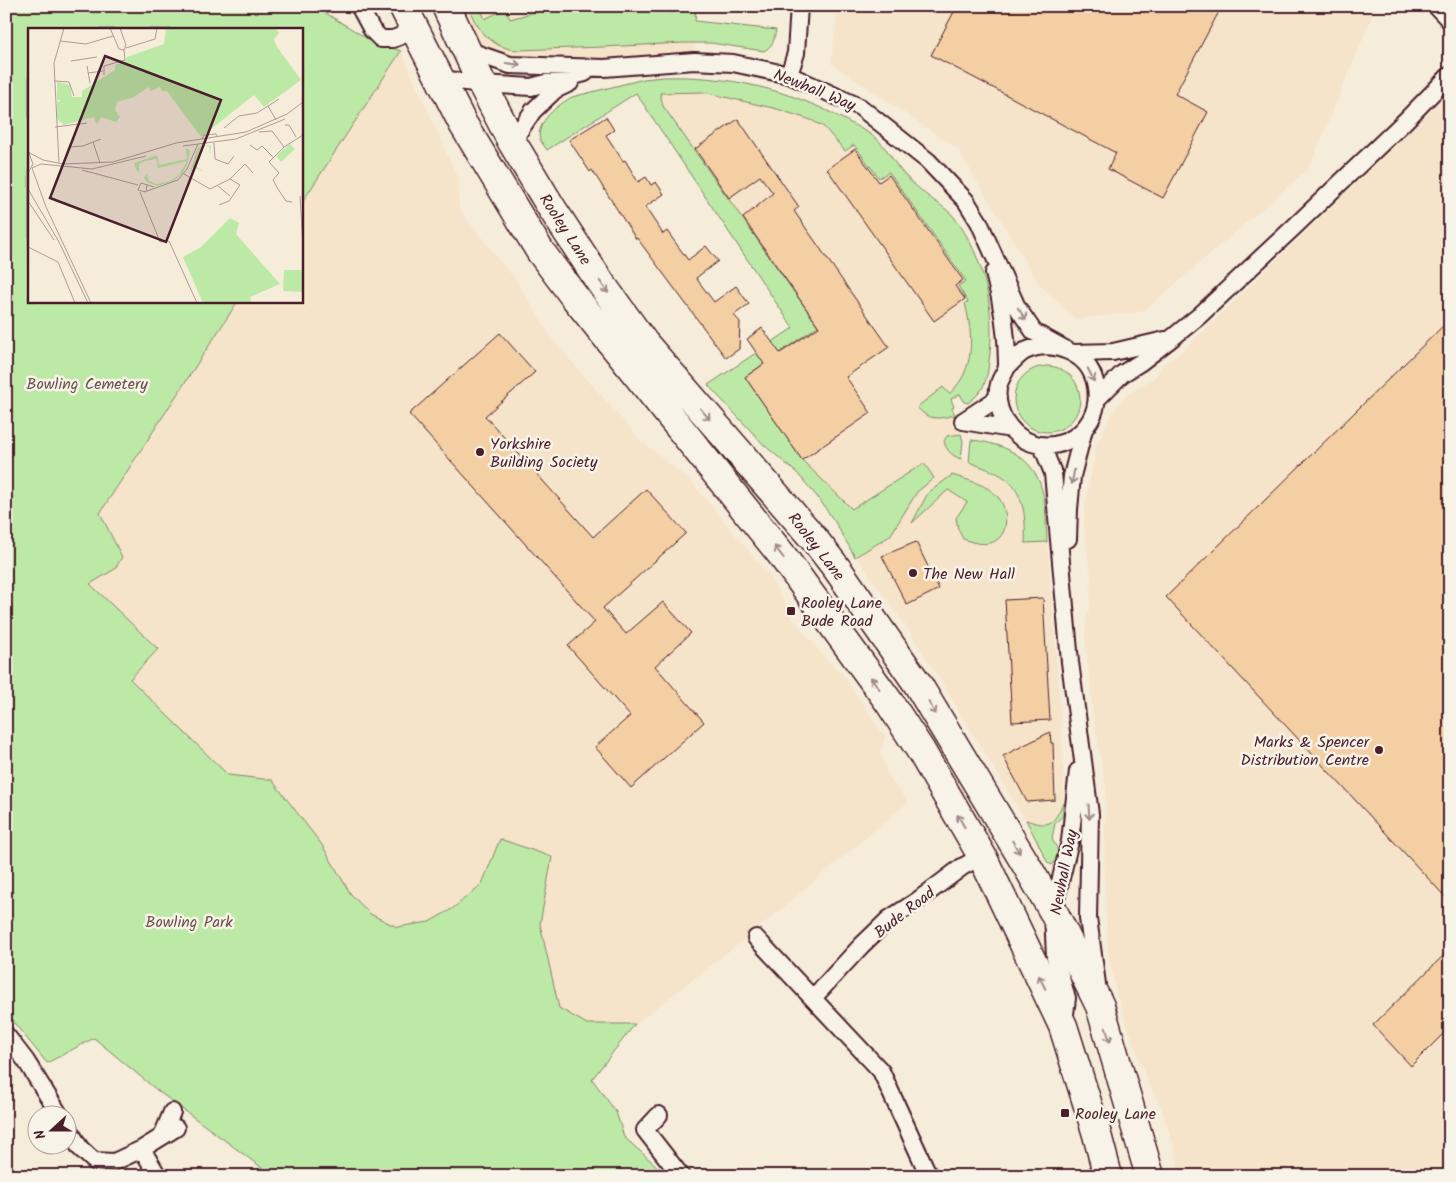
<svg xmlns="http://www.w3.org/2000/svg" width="1456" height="1182" font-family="Kalam,sans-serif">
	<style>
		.built { fill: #f5e3ca }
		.green { fill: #bde9a6; stroke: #848468 }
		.building { fill: #f3cfa3; stroke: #4a1f2b }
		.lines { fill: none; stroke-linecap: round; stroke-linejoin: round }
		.minor-casing { stroke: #4a1f2b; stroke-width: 20 }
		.trunk-casing { stroke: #4a1f2b; stroke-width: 31 }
		.minor { stroke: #f7f3e8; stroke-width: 16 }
		.trunk { stroke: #f7f3e8; stroke-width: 28 }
		.oneway { stroke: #a0898a }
		.poi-dot { fill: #4a1f2b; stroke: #f7f3e8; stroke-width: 2 }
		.labels { text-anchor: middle; stroke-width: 5; stroke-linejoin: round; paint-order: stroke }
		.street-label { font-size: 16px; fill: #4a1f2b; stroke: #f7f3e8 }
		.park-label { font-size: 16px; fill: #67524a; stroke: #f7f3e8 }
		.poi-label { font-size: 16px; fill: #4a1f2b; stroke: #f7f3e8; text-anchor: start }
		.inset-road { fill: none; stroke: #b19a94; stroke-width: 1 }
		.view { fill: #4a1f2b; fill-opacity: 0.15; stroke: #4a1f2b; stroke-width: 2.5 }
		.inset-edge { fill: none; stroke: #4a1f2b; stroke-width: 2.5 }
	</style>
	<rect width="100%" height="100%" fill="#f6ecda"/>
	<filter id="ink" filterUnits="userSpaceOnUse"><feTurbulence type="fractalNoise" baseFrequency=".02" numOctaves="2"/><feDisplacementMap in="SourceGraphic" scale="10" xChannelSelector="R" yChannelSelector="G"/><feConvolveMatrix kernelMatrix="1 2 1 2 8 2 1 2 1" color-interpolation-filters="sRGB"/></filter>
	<g filter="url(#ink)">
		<path class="built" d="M446,6H696L694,61L510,65L467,50Z
			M838,6H1376L1309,168L1144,311L1076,319L1040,285L958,149L831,63Z
			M401,51L458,179L459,209L498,259L515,279L555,343L639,439L690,481L769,575L795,622L826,659L842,674L885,737L880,752L887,775L908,802L750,935L635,1024H587L559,1008L540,924L552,857L500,839L482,884L452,909L429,922L397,927L370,914L350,893L322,845L273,780L228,775L130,679L89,584L115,569L122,557L100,513L238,301H301V204Z
			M680,92H703L777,109L811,120L824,127L845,151L854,145L879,177L889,171L967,281L971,340L968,366L965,373L959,383L949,394L943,387L942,418L955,415L961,434L947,436L954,456L986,469L1005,478L1018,495L1025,516V542H1047L1059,695L1064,779L1063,803L1055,819L1051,823L1041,825L1026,820L939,678L908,629L862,564L853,554L835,522L819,499L797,473L764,445L708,385L793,328L636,93Z
			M1450,92V1176H1179L1177,1155L1161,1107L1146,1078L1117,995L1108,950L1104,872L1106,790L1093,712L1085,637L1086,622L1090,607L1091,576L1084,524L1085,507L1097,445L1112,413L1128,394L1157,376L1161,366L1182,352Z"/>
		<path class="green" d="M6,6H314L368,39L401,51L301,204V29H29V301H238L100,513L122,557L115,569L90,584L158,649L130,679L228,775L272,780L322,845L350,893L370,914L397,927L429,922L452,909L482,884L500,839L552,857L540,924L559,1008L587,1024H635L592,1079L616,1112L624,1137L668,1176H273L158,1091L94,1038L47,1063L6,1013Z
			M468,6H479L485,19L505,9L510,19L557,6L674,13L675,6H696L695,21L776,30C774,40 773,46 764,51L711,43H683L603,47L517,50L509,49L498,45L484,35L474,20Z
			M663,77C726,75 789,89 845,120C854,125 874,135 880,142C887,149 892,159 898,167C905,176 913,184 922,191C931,200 947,208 954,217C985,257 996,312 989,361C988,372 986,385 979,393C976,397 971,400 968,403L964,402L960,394L951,399L954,407L952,408L955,415C939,419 928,421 917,407L943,387L949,394C976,370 973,335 965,303L968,302L958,286L966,281L889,172L879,178L854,145L845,151L824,127L811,120L777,109L703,92L660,93L663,106L818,326L745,377L802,460L852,509L924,463L934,478L917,492L890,536L855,557L835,522L819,499L797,473L764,445L708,385L793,328L636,93L547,150C545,147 542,143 540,140C535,122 559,104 572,97L644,79Z
			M1014 399a33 33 0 1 1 66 0a33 33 0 1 1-66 0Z
			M961,434L963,441L961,459C952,456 946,450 944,441L947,436Z
			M971,440C984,441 998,445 1009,450C1048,470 1045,504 1047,542L1025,543C1026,521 1025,493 1005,478C995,471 981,467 969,462Z
			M952,475C967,480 987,484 998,497C1009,510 1010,538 990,543C981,545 971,542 963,539L958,529L956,518L967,502L948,490L912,523L928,493Z
			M1063,803V816L1055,823L1052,839L1058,850L1056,860L1052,865L1048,863L1026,820C1050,828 1053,825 1063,803Z"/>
		<path class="building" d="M957,6H1222L1175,94L1208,112L1163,198L1108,169L1116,153L931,55Z
			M606,117L614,130L606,135L623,161L625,160L638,182L646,177L651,185L656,182L664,194L645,207L663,234L667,231L688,260L706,246L718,261L696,278L714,302L736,286L749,304L734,315L740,322L739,349L726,358L637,238L636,239L592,170L590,172L569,140Z
			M738,119L799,207L794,211L889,347L846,377L871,413L802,460L745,377L764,364L747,339L762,328L780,353L819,327L743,218L773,193L760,176L729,198L695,149Z
			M855,149L879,182L889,175L963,280L955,286L965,299L934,321L827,169Z
			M1450,319V902L1166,597Z
			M500,333L535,372L485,416L593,537L646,489L686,533L603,608L626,634L663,602L691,633L655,666L704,722L631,788L595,747L630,716L568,646L595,622L409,414Z
			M916,542L939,589L907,605L882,556Z
			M1043,598L1050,720L1012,722L1005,600Z
			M1050,732L1051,743H1053L1055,800L1027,802L1003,756Z
			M1450,949V1027L1411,1066L1373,1025Z"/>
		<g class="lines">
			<g class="minor-casing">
				<path id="minor" d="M359,6L372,30L381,39H393L416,30
					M1436,6L1450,21
					M467,50L510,65L604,68L694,61L733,63L789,75L860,107L928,161L966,201L979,222L1017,307L1034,332L1065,349
					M789,75L796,53L799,6
					M440,79L482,84L531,87L585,73
					M512,142L533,111L555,90L570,83
					M994,273C1002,302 1007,333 1007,363C1008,370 1001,376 999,384C996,394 998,408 1003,417C1032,472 1109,440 1095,382C1088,352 1052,339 1025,351C1019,354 1013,361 1008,366
					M1073,353L1113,352L1165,340
					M1097,399L1122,374L1141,362L1172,338L1199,316L1294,227L1405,121L1450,75
					M963,421L1011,429
					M963,421L998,398
					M1042,446L1053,473L1070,662L1090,814L1088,918L1097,984
					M1068,539L1069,509L1072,476L1084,429
					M756,938L881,1071L929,1176
					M813,998L861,946L889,919L917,901L962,867L982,856
					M1064,1022L1067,998L1055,958L1053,911L1070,841L1078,771
					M6,1035L26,1061L59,1114
					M659,1115L645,1130L681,1176
					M68,1128L80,1148L94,1161L114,1162L142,1149L176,1128
					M162,1136L172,1112
					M142,1149L158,1176"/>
			</g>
			<g class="trunk-casing">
				<path id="trunk" d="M403,6L463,124L540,251L573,295L781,554L889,702L921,751L982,856L1063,1026L1096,1131L1108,1176
					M446,6L482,84L512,142L551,207L600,282L645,344L814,539L838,570L917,683L1027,866L1053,911L1100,1006L1150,1176"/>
			</g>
			<use href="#minor" class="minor"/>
			<use href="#trunk" class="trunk"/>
		</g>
		<defs><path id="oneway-shaft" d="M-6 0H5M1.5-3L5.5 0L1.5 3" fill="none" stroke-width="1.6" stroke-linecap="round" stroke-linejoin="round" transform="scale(1.25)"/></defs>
		<g class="oneway">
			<use href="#oneway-shaft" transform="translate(513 64) rotate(7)"/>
			<use href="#oneway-shaft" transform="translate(604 287) rotate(55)"/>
			<use href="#oneway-shaft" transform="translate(1022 314) rotate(57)"/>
			<use href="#oneway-shaft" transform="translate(1091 375) rotate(64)"/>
			<use href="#oneway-shaft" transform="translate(705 414) rotate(49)"/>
			<use href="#oneway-shaft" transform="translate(1073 477) rotate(100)"/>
			<use href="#oneway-shaft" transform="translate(779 552) rotate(-128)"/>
			<use href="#oneway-shaft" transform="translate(875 683) rotate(-126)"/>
			<use href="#oneway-shaft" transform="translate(932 708) rotate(59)"/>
			<use href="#oneway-shaft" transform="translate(1089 812) rotate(86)"/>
			<use href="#oneway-shaft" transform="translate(961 821) rotate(-120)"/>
			<use href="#oneway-shaft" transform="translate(1016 847) rotate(59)"/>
			<use href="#oneway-shaft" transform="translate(1042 982) rotate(-116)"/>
			<use href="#oneway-shaft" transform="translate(1108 1035) rotate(73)"/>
		</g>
	</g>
	<g class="poi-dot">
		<circle cx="480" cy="452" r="5"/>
		<circle cx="913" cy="573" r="5"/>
		<rect x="786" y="606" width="10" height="10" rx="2.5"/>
		<circle cx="1379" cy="750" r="5"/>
		<rect x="1060" y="1108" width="10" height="10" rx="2.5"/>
	</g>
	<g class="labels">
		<g class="street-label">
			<text transform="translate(815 89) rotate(22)" y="6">Newhall Way</text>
			<text transform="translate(566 229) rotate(57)" y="6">Rooley Lane</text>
			<text transform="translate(817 546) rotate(52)" y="6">Rooley Lane</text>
			<text transform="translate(1063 872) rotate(-79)" y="6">Newhall Way</text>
			<text transform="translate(904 912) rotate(-38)" y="6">Bude Road</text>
		</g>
		<g class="park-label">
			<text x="87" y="389">Bowling Cemetery</text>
			<text x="189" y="927">Bowling Park</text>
		</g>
		<g class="poi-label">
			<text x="490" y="449">Yorkshire<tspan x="490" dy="18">Building Society</tspan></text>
			<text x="923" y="579">The New Hall</text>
			<text x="801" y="608">Rooley Lane<tspan x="801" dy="18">Bude Road</tspan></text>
			<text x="1369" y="747" text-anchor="end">Marks &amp; Spencer<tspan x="1369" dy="18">Distribution Centre</tspan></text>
			<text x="1075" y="1119">Rooley Lane</text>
		</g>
	</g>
	<g transform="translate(28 28)">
		<rect width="275" height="275" fill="#f6ecda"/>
		<path d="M138,0H248L251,5L246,11L249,19L273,52L236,79L226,67L173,109L139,63H134L132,59L123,63L121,59L106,69L89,74L87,82L92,89L88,94L73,89L69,96L65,89L36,97L28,90L29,73L32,74V72H29V54L42,57L44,69H54V63L87,42V37L97,33L99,29L136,16ZM262,116L267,121L253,134L248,128ZM181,118L173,119L166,137L176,144L165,139L161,147L170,119L181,117L183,119L182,126ZM158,120L162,123L160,134L155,145L146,153L129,158L119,154L116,150L119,146L121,153L129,156L142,153L151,147L159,133L130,140L128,131L118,133L111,136V145L107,139L106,135L129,127L131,137L159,131ZM202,190L211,195L208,206L252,256L222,269L224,275H175L155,229L173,219ZM256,242H275V264L255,263Z" fill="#bde9a6"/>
		<path class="inset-road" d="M82,0L91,21L96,22L98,17L92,0M32,13L58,16L85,8M98,20L127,11L129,0M43,33L69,29M59,38L62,55M60,45L75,43M76,47V38L97,32L96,22M26,53L41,54L46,68M240,78L248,92M257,97H261L268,109M27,99L59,95M196,100L211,88L229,85L251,71M231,104L244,103L256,119L241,134L251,145L245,152L250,161L258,173L264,174M174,111L176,107L188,106L190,109M65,114L72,135M186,115L187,131L200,136L206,128M222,117L229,122L234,118L245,129M155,118L208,111L257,91M41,119L55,118L73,111M256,119L275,107M0,124L15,132L35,136L85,134L148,115L218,104L259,86L275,74M31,135L26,35L36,0M4,140L13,136L64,141L118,128M4,140L18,179L63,275M54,142L110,157M0,145L5,136L1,125M156,146L182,161L202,151M202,151L217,136L225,145M119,157L118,164L110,162L113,155L126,159M190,158L202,168M0,161L31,214L60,275M119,163L150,152L159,141L170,116M112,164L132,214L141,213L169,275M272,168L275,217M0,173L26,212M191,177L201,173L212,157L202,151M0,219L30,234L47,275"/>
		<path class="view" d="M77,28L193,72L138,214L22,170Z"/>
		<rect width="275" height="275" class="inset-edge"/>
	</g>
	<rect width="1456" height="1182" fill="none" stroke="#f7f3e8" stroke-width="25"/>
	<rect x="12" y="12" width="1431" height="1157" fill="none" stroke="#4a1f2b" stroke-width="2" filter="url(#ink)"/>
	<g transform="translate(52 1130) rotate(249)"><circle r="24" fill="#f7f3e8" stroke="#b29e9c"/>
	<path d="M0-4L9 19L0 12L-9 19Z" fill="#4a1f2b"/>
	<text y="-8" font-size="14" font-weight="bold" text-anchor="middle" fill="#4a1f2b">N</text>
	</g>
</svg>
